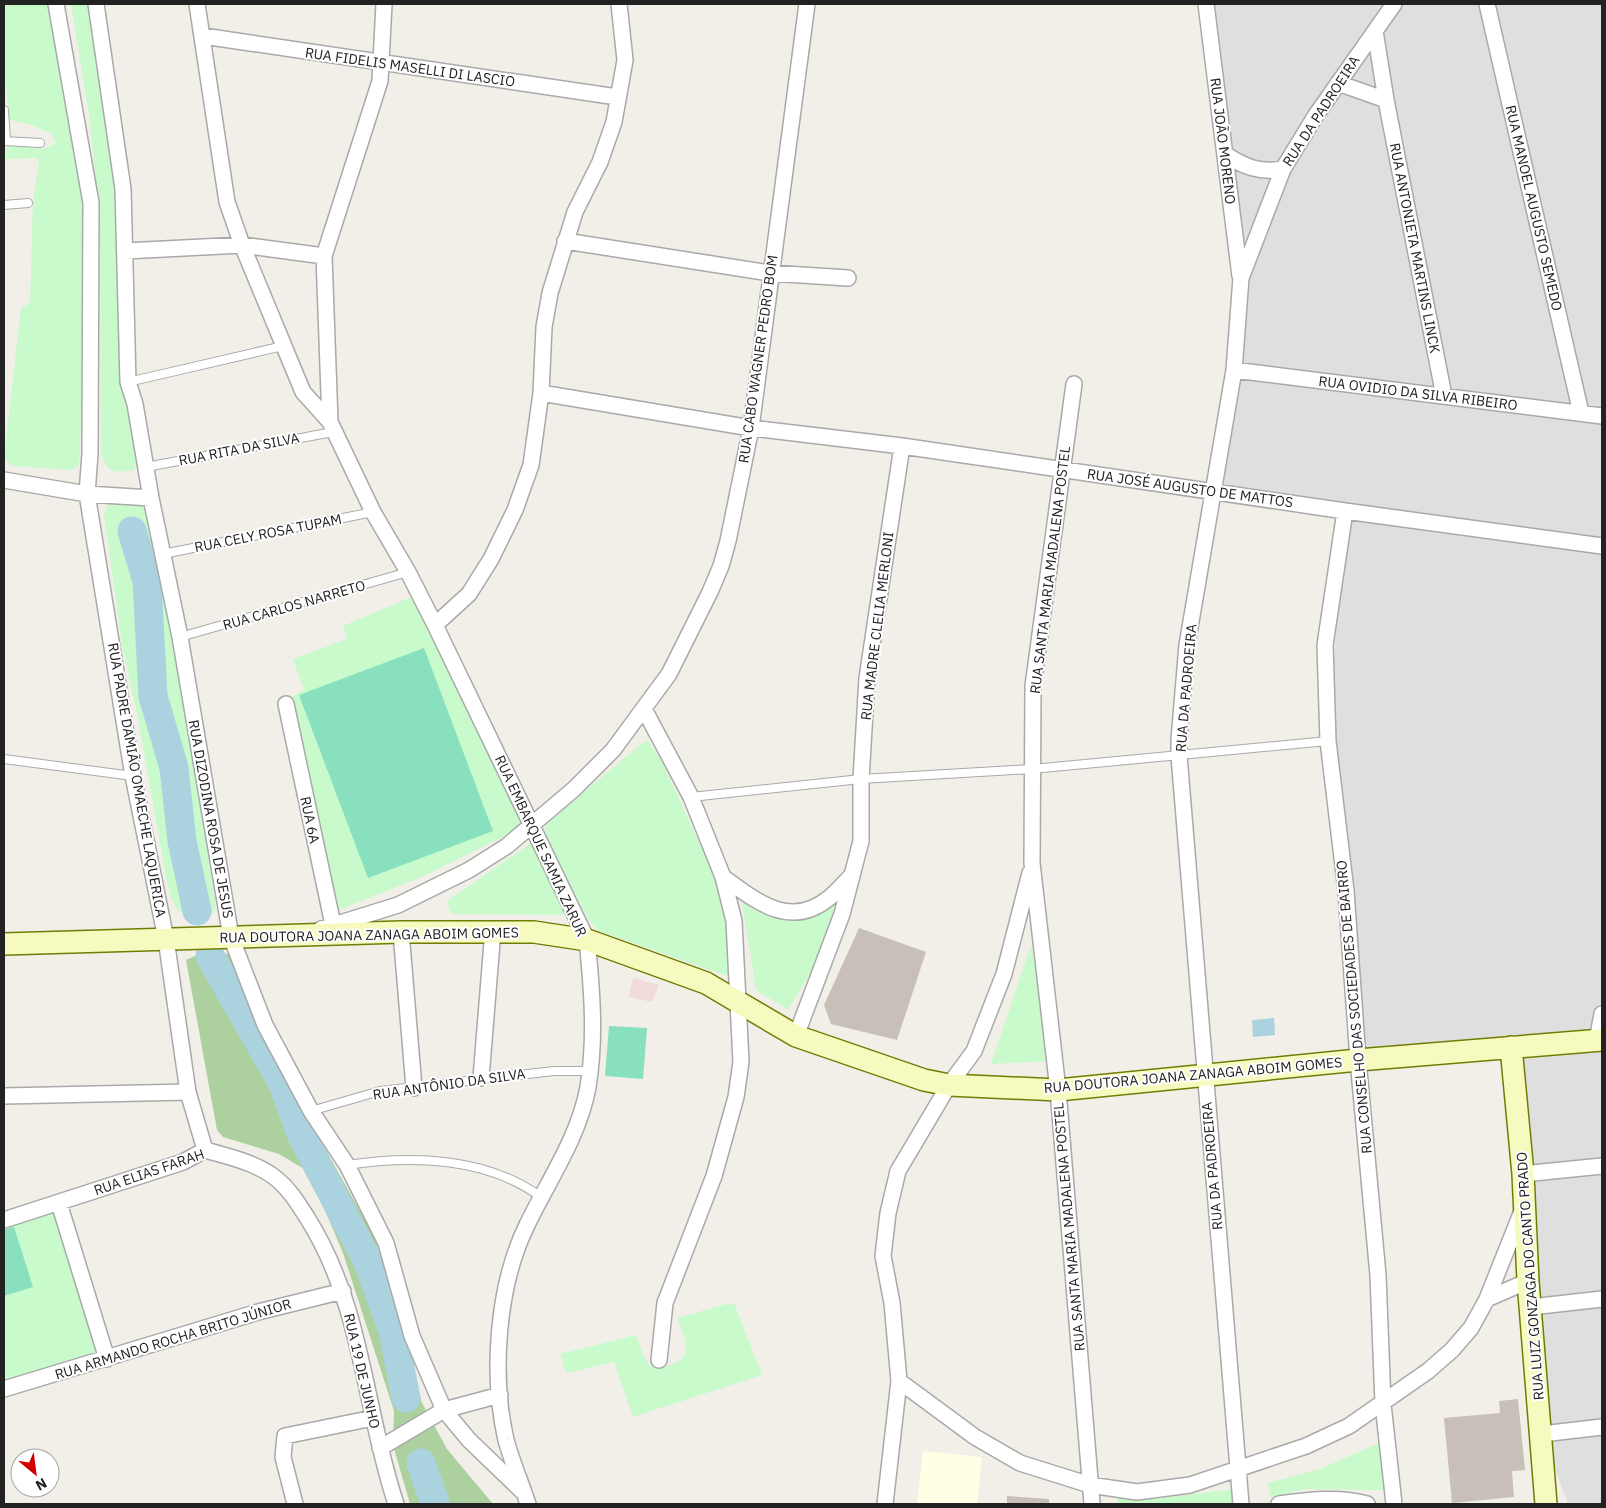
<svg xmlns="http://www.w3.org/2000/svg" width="1606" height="1508" font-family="'IBM Plex Sans',sans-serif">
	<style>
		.residential { fill: #e0dfdf }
		.commercial { fill: #f2dad9 }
		.education { fill: #ffffe5 }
		.forest { fill: #add19e }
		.park { fill: #c8facc }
		.pitch { fill: #88e0be }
		.water { fill: #aad3df }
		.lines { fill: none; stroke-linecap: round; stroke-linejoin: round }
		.river { stroke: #aad3df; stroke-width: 29 }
		.building { fill: #c7bfb8 }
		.lane-casing { stroke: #a9a9a9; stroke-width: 10 }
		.street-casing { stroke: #a9a9a9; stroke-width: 18 }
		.secondary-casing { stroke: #707d05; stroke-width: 24 }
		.lane { stroke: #fff; stroke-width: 8 }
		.street { stroke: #fff; stroke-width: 15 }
		.secondary { stroke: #f7fabf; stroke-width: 21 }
		.labels { text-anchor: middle; stroke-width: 4; stroke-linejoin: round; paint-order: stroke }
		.street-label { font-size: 14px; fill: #222; stroke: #fff }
	</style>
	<rect width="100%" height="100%" fill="#f2efe9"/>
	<path class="residential" d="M1206,4H1602V1504H1568L1542,1434L1511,1047L1358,1060L1328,741L1345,512L1212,490L1241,278Z"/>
	<path class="commercial" d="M633,978L659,985L652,1002L629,997Z"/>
	<path class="education" d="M923,1451L982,1457L977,1504H917Z"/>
	<path class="forest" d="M216,951L231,955L261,1034L375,1238L422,1403L447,1449L493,1504H410L393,1445L394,1411L343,1253L309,1172L279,1154L223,1137L217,1130L186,960L197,955Z"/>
	<path class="park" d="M4,4H49L81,189L84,248L80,457L78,466L71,470L13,466L6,461L4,456L21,308L30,303L33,200L39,164L37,158L6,159L7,144L43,149L56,143L52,134L29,124L9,120L4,63Z
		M71,4H93L117,181L138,458L134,470C114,473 108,474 101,454L100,224L90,122Z
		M117,501L145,507L174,638L216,908L209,917C175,919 173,906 166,877L138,718L122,645L104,515L107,506Z
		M416,595L529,824L424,876L326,915L281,702L304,690L293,659L347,639L343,626Z
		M648,741L662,762L718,883L731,940L730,977L599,931L589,921L544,833L545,827L550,821L642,743Z
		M534,841L569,915L451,914L447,901Z
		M841,898L814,967L788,1010L756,990L742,902L776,917L793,918Z
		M1031,945L1055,1061L991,1064Z
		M55,1206L101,1357L4,1386V1221Z
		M730,1303L735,1305L762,1375L633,1417L614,1362L566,1373L560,1354L636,1335L643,1355L650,1366C659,1368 665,1367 673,1364C696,1356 683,1335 677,1318Z
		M1386,1440V1490L1305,1489L1270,1497L1268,1483L1320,1469Z
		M1235,1489L1237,1504H1118L1117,1498H1161Z"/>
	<path class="pitch" d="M424,648L493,831L368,878L299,695Z
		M609,1026L647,1028L643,1079L605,1076Z
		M14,1227L33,1287L4,1296V1230Z"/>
	<path class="water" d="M1274,1018L1275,1035L1253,1037L1252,1020Z"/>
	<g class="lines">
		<path class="river" d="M132,531L147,581L153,696L174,768L182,841L197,911
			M210,956L282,1082L301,1134L368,1262L393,1331L406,1398
			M421,1463L435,1504"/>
	</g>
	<path class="building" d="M859,928L926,952L897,1040L831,1024L824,1005Z
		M1518,1399L1525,1470L1512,1471L1514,1497L1452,1503L1444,1418L1500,1413L1499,1401Z
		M1007,1496L1049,1499V1504H1007Z"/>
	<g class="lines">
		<g class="lane-casing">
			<path id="lane" d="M4,110L6,141
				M4,141L40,143
				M4,205L28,203
				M128,382L283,346
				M146,467L333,432
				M163,554L373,512
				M180,637L408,572
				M4,759L133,776
				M691,797L861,779L1032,769L1328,741
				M311,1111L380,1091L554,1071H589
				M347,1165C411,1155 488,1157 542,1198"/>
		</g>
		<g class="street-casing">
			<path id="street" d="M56,4L91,203L90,454L87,494L133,776L166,939L188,1092L205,1150
				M96,4L123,189L128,382L135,404L151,498L180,637L231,937L265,1025L311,1111L347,1165L386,1243L412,1336L444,1410L469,1440L522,1491
				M197,4L227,202L242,245L303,392L330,422
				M384,4L380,81L324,256L330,422L373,512L408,572L435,625L587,940C592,989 596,1038 588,1087C579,1137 548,1181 527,1225C497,1286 491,1374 506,1440C512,1462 521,1483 528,1504
				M1206,4L1240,276
				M1487,4L1581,413
				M1375,31L1386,100L1444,396
				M203,36L617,97
				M1338,83L1386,100
				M1225,154C1244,167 1260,173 1283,169
				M565,241L770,273L848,278
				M125,251L242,245L324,256
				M1234,370L1602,416
				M1074,384L1033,686L1032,863L1058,1090L1092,1504
				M541,393L751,428L902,446L1345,511L1602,546
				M4,480L87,494L151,498
				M1345,511L1325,645L1328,741L1346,891L1358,1060L1378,1275L1383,1404L1394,1504
				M435,625L469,594L491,559L515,510L531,465L541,393L544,327L550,293L575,212L600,162L614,122L625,60L619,4
				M286,704L335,934
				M644,709L691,797L723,877L734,921L741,1062L736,1097L714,1176L665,1303L659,1360
				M723,877C756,901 790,930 829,898C837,892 844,883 851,876
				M321,929L398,905L469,870L507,846L574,789L613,750L669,674L710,592L721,566L728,541L751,428L807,4
				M401,932L414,1088
				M796,1036L842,914L861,841V779L867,678L902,446
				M1597,1040L1602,1014
				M481,1078L493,930
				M4,1096L188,1092
				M1523,1174L1602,1166
				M59,1203L107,1359
				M4,1220L183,1162L205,1150C230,1157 258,1163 278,1180C291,1191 299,1205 308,1219C363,1307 364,1408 396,1504
				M1487,1299L1528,1281
				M1531,1307L1602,1299
				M899,1381L975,1437L1020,1463L1090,1485L1137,1492L1190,1485L1306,1446L1349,1426L1428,1371L1452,1350L1471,1328L1487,1299L1522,1211
				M4,1389L258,1312L343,1291
				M1542,1434L1602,1427
				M380,1448L444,1410L500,1395
				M295,1504L283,1457L285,1436L373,1418
				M885,1504L899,1381L892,1303L883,1256L888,1213L898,1171L949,1085L974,1051L1004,974L1030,873
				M1241,1504L1179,756V740L1187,645L1234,370L1241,278L1283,169L1316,115L1394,4
				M1279,1504C1307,1500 1339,1496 1367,1504"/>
		</g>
		<g class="secondary-casing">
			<path id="secondary" d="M4,944L401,932H534L587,940L706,983L796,1036L924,1080L949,1085L1058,1090L1358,1060L1602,1040
				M1511,1047L1523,1174L1528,1281L1546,1504"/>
		</g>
		<use href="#lane" class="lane"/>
		<use href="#street" class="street"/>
		<use href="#secondary" class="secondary"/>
	</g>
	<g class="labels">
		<g class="street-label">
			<text transform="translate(410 67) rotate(8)" y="5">RUA FIDELIS MASELLI DI LASCIO</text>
			<text transform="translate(1321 111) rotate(-57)" y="5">RUA DA PADROEIRA</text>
			<text transform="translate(1223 141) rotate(83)" y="5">RUA JOÃO MORENO</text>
			<text transform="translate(1534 208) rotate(77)" y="5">RUA MANOEL AUGUSTO SEMEDO</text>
			<text transform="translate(1415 248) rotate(79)" y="5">RUA ANTONIETA MARTINS LINCK</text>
			<text transform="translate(758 359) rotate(-82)" y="5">RUA CABO WAGNER PEDRO BOM</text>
			<text transform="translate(1418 393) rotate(7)" y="5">RUA OVIDIO DA SILVA RIBEIRO</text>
			<text transform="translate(239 449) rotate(-11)" y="5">RUA RITA DA SILVA</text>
			<text transform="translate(1190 488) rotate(8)" y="5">RUA JOSÉ AUGUSTO DE MATTOS</text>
			<text transform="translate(268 533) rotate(-11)" y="5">RUA CELY ROSA TUPAM</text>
			<text transform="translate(1050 570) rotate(-83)" y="5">RUA SANTA MARIA MADALENA POSTEL</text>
			<text transform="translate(294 605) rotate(-16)" y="5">RUA CARLOS NARRETO</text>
			<text transform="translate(877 626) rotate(-83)" y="5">RUA MADRE CLELIA MERLONI</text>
			<text transform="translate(1186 688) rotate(-85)" y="5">RUA DA PADROEIRA</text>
			<text transform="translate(137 780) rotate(80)" y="5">RUA PADRE DAMIÃO OMAECHE LAQUERICA</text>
			<text transform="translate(211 819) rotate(80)" y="5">RUA DIZODINA ROSA DE JESUS</text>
			<text transform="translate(310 820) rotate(78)" y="5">RUA 6A</text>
			<text transform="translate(541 846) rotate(65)" y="5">RUA EMBARQUE SAMIA ZARUR</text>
			<text transform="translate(369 935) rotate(-1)" y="5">RUA DOUTORA JOANA ZANAGA ABOIM GOMES</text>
			<text transform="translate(1354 1007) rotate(-95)" y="5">RUA CONSELHO DAS SOCIEDADES DE BAIRRO</text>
			<text transform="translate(1193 1075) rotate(-5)" y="5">RUA DOUTORA JOANA ZANAGA ABOIM GOMES</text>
			<text transform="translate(449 1084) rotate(-8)" y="5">RUA ANTÔNIO DA SILVA</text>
			<text transform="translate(1212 1166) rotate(-95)" y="5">RUA DA PADROEIRA</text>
			<text transform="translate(149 1172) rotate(-19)" y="5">RUA ELIAS FARAH</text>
			<text transform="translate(1069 1227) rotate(-95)" y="5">RUA SANTA MARIA MADALENA POSTEL</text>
			<text transform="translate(1530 1276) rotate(-94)" y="5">RUA LUIZ GONZAGA DO CANTO PRADO</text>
			<text transform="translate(173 1339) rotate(-17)" y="5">RUA ARMANDO ROCHA BRITO JÚNIOR</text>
			<text transform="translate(362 1371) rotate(77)" y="5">RUA 19 DE JUNHO</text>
		</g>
	</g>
	<rect width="1606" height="1508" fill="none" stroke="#222222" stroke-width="10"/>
	<g transform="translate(35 1473) rotate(151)"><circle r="24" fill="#ffffff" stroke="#a7a7a7"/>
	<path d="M0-4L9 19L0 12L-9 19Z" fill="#d40000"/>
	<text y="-8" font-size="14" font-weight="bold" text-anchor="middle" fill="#222222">N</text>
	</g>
</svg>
